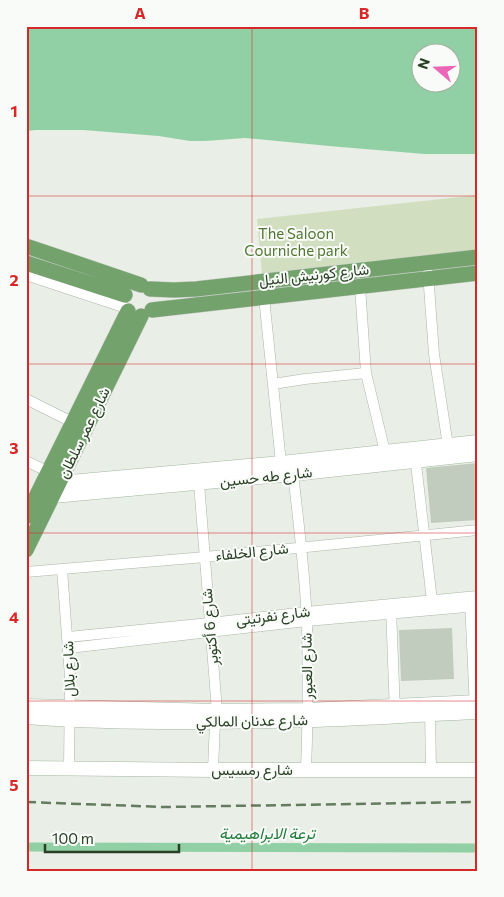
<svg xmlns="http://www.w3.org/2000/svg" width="504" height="897" font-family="Commissioner,Vazirmatn,sans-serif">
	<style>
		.green { fill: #d2dec0 }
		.water { fill: #91d0a4; fill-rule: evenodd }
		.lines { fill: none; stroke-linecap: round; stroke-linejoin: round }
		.canal { stroke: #91d0a4; stroke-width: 9 }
		.building { fill: #c2ccbe }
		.street-casing { stroke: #acb6a8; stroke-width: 11 }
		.secondary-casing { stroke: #a6b7a2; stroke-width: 15 }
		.primary-casing { stroke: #c3cac2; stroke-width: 16 }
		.street { stroke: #fff; stroke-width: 10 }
		.secondary { stroke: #fff; stroke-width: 14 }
		.primary { stroke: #73a26d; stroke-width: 15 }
		.rail { stroke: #647b60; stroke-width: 2.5; stroke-dasharray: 10 5; stroke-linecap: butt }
		.grid { fill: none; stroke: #d62828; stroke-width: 1; stroke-opacity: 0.55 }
		.labels { text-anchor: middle; stroke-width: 4; stroke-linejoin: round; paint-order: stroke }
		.park-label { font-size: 15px; fill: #517631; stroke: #f8fbf7 }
		.street-label { font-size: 15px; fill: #294025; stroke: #f8fbf7 }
		.water-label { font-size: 16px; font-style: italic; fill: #217b3d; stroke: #f8fbf7 }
		.neatline { fill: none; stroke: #d62828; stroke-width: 2 }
		.grid-label { font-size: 16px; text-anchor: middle; font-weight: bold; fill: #d62828 }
	</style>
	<rect width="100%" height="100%" fill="#e9eee6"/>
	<path class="green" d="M478,195V250L262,275L257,219Z"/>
	<path class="water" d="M26,26H478V154H425L329,146L245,138L205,141H190L159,136L83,130H36L26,131ZM422,52H452V82H422Z"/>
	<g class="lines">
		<path class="canal" d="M26,847L478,848"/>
	</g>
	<path class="building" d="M478,463V520L431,523L426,468Z
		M452,628L454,679L401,681L399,630Z"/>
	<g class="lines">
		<g class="street-casing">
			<path id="street" d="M428,273L434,354L448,446
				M26,275L126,308
				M360,287L366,373L385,452
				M264,297L281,463
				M273,384L305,379L366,373
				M26,399L74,423
				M415,455L432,601
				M26,461L49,472
				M293,474C299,524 305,574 307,623C308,672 308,721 306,769
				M199,483L217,711
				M62,569L70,677L69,769
				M26,572L205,557L478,530
				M470,601L475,709
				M391,608L395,713
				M68,637L210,623L306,612L478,596
				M69,648L307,621L478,606
				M430,709L431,770
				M213,770L215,722"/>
		</g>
		<g class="secondary-casing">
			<path id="secondary" d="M59,483L281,463L478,442
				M53,496L293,474L478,454
				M26,706L217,711L308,710L478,702
				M26,717C119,724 214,723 307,720C364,719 421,714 478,712
				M26,768L213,770H478"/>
		</g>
		<g class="primary-casing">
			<path id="primary" d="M26,246L141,285
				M26,263L125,295
				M150,289L174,290L196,289L478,257
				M152,310L478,273
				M26,517L128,311
				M26,550L141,316"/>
		</g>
		<use href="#street" class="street"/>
		<use href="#secondary" class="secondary"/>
		<use href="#primary" class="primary"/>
		<path class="rail" d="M26,802L164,807L478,802"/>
	</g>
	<path class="grid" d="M252,26V871M26,196H478M26,364H478M26,533H478M26,701H478"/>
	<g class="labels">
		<g class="park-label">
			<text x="296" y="239">The Saloon<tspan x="296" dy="17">Courniche park</tspan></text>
		</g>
		<g class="street-label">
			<text transform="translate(314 275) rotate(-6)" y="5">شارع كورنيش النيل</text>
			<text transform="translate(84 433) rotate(-64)" y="5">شارع عمر سلطان</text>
			<text transform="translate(266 477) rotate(-6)" y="5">شارع طه حسين</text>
			<text transform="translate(252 552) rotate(-6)" y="5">شارع الخلفاء</text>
			<text transform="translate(273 616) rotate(-7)" y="5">شارع نفرتيتى</text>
			<text transform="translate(210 627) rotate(-95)" y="5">شارع 6 أكتوبر</text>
			<text transform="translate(307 666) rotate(-91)" y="5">شارع العبور</text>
			<text transform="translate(69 669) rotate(-92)" y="5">شارع بلال</text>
			<text transform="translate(252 721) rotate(-1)" y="5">شارع عدنان المالكي</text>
			<text x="252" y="775">شارع رمسيس</text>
		</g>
		<g class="water-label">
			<text x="267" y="839">ترعة الابراهيمية</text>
		</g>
	</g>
	<rect width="504" height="897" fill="none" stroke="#f8fbf7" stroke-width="55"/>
	<g transform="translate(436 68) rotate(289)"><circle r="24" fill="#f8fbf7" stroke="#a5b0a3"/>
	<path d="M0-4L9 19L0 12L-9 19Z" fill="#ec66b8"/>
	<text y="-8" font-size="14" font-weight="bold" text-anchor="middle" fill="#294025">N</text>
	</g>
	<path d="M45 844v8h134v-8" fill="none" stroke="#294025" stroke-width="2.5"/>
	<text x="52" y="844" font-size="15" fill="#294025" stroke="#f8fbf7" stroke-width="4" paint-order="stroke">100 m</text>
	<rect x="28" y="28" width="448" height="842" class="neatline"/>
	<g class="grid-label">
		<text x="140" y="19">A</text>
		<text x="364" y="19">B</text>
		<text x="14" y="117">1</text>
		<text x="14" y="286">2</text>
		<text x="14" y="454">3</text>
		<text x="14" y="623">4</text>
		<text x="14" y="791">5</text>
	</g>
</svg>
